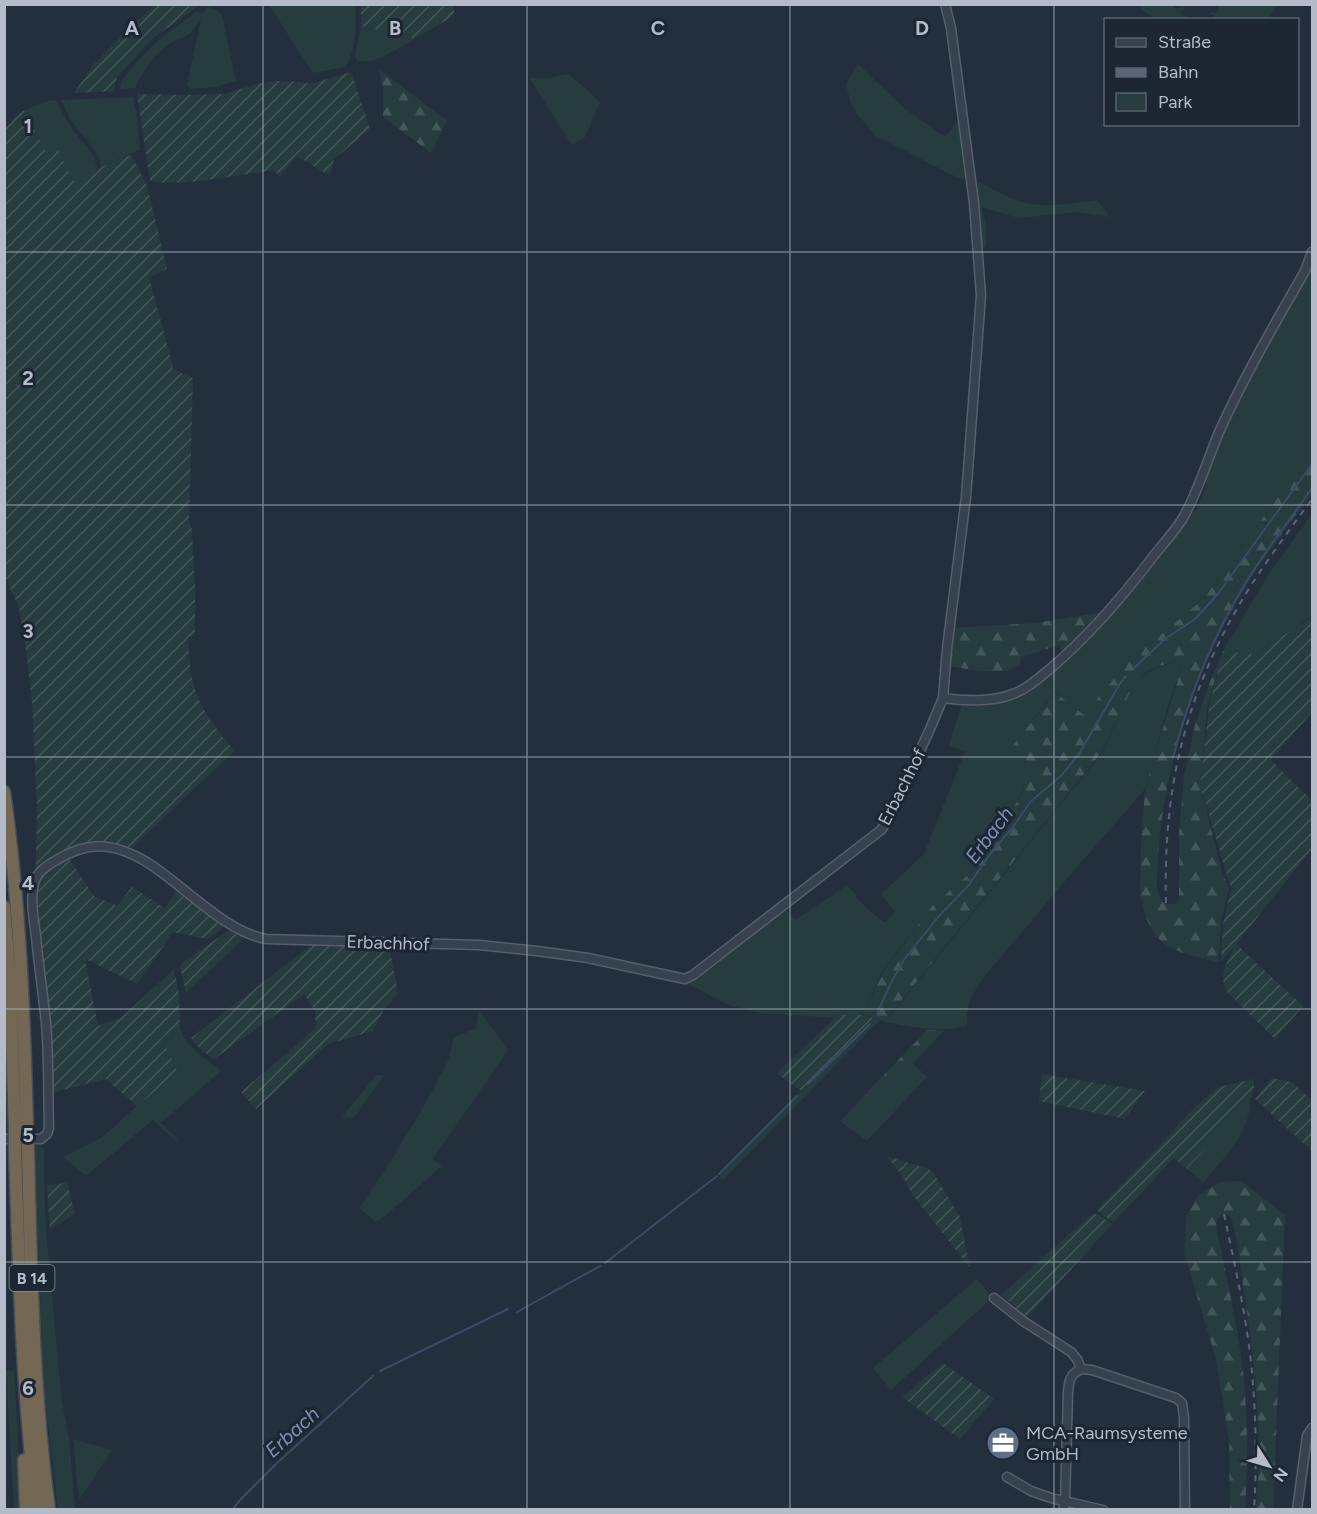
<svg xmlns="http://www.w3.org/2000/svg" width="1317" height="1514" font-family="Figtree,sans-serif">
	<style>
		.green { fill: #263c3f }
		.forest { fill: url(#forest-firs) }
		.garden { fill: url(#garden-furrows) }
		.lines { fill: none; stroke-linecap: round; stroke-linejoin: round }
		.stream { stroke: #394c67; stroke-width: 2 }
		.minor-casing { stroke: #565f6c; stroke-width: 11 }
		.highway-casing { stroke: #434c59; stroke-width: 15 }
		.minor { stroke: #38414e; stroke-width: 8 }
		.highway { stroke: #746855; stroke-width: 12 }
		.rail { stroke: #5a6575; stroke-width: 2; stroke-dasharray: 6 6; stroke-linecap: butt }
		.highway-bridge-casing { stroke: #434c59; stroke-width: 15; stroke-linecap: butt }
		.highway-bridge { stroke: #746855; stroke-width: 12 }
		.grid { fill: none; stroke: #b4bcc9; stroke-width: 1.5; stroke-opacity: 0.55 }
		.labels { text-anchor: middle; stroke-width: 6; stroke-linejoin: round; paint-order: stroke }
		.shield { fill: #1d2633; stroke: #878f9c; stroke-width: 1.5 }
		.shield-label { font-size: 16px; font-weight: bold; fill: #b4bcc9 }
		.street-label { font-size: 18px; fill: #b4bcc9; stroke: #1d2633 }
		.poi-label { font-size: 18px; fill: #b4bcc9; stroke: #1d2633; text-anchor: start }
		.water-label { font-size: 20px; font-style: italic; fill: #7c92b1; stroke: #1d2633 }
		.grid-label { font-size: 20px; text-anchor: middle; font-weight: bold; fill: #b4bcc9; stroke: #1d2633; stroke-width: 6; stroke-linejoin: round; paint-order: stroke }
	</style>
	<defs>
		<pattern id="forest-firs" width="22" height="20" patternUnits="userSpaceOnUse" patternTransform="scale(1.5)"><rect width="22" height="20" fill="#263c3f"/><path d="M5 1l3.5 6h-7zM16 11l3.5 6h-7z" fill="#435659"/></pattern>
		<pattern id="garden-furrows" width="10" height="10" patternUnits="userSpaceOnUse" patternTransform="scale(1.5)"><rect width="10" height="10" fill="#263c3f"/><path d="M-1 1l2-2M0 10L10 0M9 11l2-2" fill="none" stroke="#435659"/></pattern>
	</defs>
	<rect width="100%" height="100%" fill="#242f3e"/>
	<path class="green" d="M269,5H355C357,20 356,57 344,67L313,73Z
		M1144,5H1172L1178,10L1181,6L1184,8L1180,12L1190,19H1155L1140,8Z
		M1219,5V4L1277,5L1268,19H1213L1214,15L1210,14L1211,12L1215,13Z
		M208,7L215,9L222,15L236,81L215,87L190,89L187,85L201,19L190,34L170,43L154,57L139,79L135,88L120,89L122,80L136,63L161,38L196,12L202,14Z
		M361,26L414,39C397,48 377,65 357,61L355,56Z
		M858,64L904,108L945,137L960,117L967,178L962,180L876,136L858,115L850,101L846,84Z
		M569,74L600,102L585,137L572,145L529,78H546Z
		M133,97L136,110L140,150L101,167C99,150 84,139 75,126C69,118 65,108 61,100Z
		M56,100C61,109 65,118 71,127C79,140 96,152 97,169L74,183L58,150L47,155L24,110L48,101Z
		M975,180C991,188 1014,202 1031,204C1052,208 1076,202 1097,200L1107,212L1108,217L1078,212L1019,218L981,207L986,222V247H982Z
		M1312,255V451L1204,598L1168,629L1133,656L1084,716L1055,691L1011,748L1024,789L976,868L932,906L882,972L863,1015H838L835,1018L762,1013L728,1005L685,982L784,906L795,920L847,885L866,908L885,923L895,912L881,894L924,854L965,752L949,745L962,704L1012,699L1043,681L1040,678L1066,656L1187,517L1196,510L1207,485L1205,475L1246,378Z
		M1312,514V616L1255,654L1223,651L1270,572Z
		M1185,657L1166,713L1145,789L1059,888L985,976L973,994L969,1003L967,1015V1026C940,1033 912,1027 885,1022L1102,753L1127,698L1137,680L1148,672Z
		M479,1010L508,1050L433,1159L442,1166L384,1217L376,1222L359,1208L393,1157L425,1104L448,1061L454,1038L476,1028Z
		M873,1018L880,1020L723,1180L719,1175Z
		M180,1028C188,1051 204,1056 221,1071L161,1123L178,1139L176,1141L153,1120L86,1176L63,1157L101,1138L137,1106L178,1072L161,1037Z
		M913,1063L927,1077L867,1141L850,1128Z
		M376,1075H384L354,1118L342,1117Z
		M1250,1099C1251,1134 1223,1158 1203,1183L1187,1169Z
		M35,1144L40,1145L44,1148V1186L46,1229L56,1340L62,1402L69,1438L75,1509H58L43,1383Z
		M977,1279L992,1298L891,1390L873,1368Z
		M14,1370L22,1509H14L6,1371Z
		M73,1439L112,1450L79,1500Z"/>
	<path class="forest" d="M379,69L447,121L431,153L383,117V88Z
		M1312,451C1313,460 1314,485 1312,492C1310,499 1299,511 1294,517C1273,547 1250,576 1233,608C1191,682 1163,773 1158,858C1158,874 1150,908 1176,904L1179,899V833L1184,776L1195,725L1210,682L1223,651L1207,708L1200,784L1221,869L1229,889L1222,916L1218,962L1182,953L1163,943L1154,933L1147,920L1140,895L1141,843L1145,790L1154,757L1185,657L1147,671L1137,680L1127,698L1101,753L885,1021L863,1015L883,972L932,906L976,868L1024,790L1011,748L1055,692L1084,715L1133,656L1168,629L1204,598Z
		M1103,612L1061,655L1060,645L1021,657L1020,665L1006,671H980L949,666L953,628L1036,623Z
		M927,1030H945L850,1128L840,1121Z
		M1241,1181L1285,1215L1273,1509H1256C1263,1438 1255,1368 1245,1298C1241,1272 1239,1245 1232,1220L1228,1215L1222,1214L1218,1219L1216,1226C1226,1274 1237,1322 1243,1371C1248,1417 1248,1463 1245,1509H1230L1229,1440L1216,1359L1184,1253L1186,1217L1198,1196L1220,1182Z"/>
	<path class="garden" d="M155,5H200L153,38L117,77L113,91L74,93L93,65L126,31Z
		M388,5H454V13L450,18L414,39L361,26V6Z
		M351,72L370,129L334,159L330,176L297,156L280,176L273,170C248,174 169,189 150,180L137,94L187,95L224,94L260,83L279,81L314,83Z
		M24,110L47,154L58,150L74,182L101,167L131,155L147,185L167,269L149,277L173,366L172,368L183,374L193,378L189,523L192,529L195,586V636L188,638C189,655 190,673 195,690C202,713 220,732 234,751L128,852L111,848L66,854L94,896L117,906L132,887L165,908L178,889L220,921L222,925L221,930L207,939L173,932L137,984L85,959L98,1026L122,1017L174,969L179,995L180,1028L162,1038L178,1072L137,1106L106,1079L51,1093L35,907L37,806L32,703L26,651L19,608L4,574V130L15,117Z
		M1312,617V712L1271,760L1312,801V849L1236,944L1303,1006L1275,1039L1228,993C1217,976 1227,964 1234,948L1221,962L1223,924L1231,889L1200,785L1209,706L1223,651L1254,654Z
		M229,930L243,939L186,993L180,966L182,963Z
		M314,943L389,945L398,993L383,1011L373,1031L328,1044L256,1109L241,1092L316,1028L315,1011L304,994L214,1059L198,1047L191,1038Z
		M838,1015H863L873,1018L801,1091L777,1073Z
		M1042,1074L1145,1091L1125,1119L1039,1101Z
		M1272,1078L1291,1082L1312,1100V1151L1255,1099Z
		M1254,1079V1090L1250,1099L1187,1169L1174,1158L1113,1223L1098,1211V1208L1157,1148L1192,1110L1218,1087Z
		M886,1156L926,1168L933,1172L960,1217L970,1268L912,1194L901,1174Z
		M67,1183L75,1214L50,1229L47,1185Z
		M1092,1214H1098L1112,1224L1025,1320L1013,1311L1016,1307L1001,1295Z
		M943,1363L994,1399L960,1439L902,1397Z"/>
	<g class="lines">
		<path class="stream" d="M1134,668L1165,639L1195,619L1217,595L1312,464
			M1173,758C1187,704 1207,651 1234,603C1256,562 1286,526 1312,488
			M877,1013L891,983L903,961L938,917L968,886L991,853L1012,828L1031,801L1061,776L1079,754L1121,682L1126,676
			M808,1084L870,1024
			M719,1174L797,1096
			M605,1263L717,1176
			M517,1312L600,1266
			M380,1371L508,1309
			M232,1510L241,1499L276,1464L373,1376"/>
		<g class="minor-casing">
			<path id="minor" d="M943,698C963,701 991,702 1010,695C1026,690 1039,678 1051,668C1091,634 1124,595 1155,554C1164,543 1175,531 1183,518C1199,490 1207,460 1220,430C1245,375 1275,323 1305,271L1312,252
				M4,1139H41L47,1134L49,1128C48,1093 49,1058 46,1023C43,995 39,966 36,937C34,920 30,901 34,883C37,872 46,866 55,861C88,841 112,842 145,861C183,884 223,931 266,939L479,945L537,951L588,958L685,979L693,975L881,830L888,820L930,729L943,698L947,649L966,497L981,295L974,203L951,28L945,4
				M994,1298L1023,1321L1071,1352L1077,1359L1081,1369
				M1081,1369L1092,1370L1176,1398L1182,1403L1184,1417L1185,1510
				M1007,1477L1031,1491L1051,1498L1103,1510
				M1063,1510L1065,1502L1068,1392C1069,1381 1070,1374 1081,1369
				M1297,1510L1307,1436L1312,1428"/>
		</g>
		<g class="highway-casing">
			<path id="highway" d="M4,792C20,903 24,1015 27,1127
				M4,907L10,983L15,1128
				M15,1151C19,1271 22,1391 37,1510
				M28,1151C31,1271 33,1391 49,1510
				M24,1460L26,1510"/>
		</g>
		<use href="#minor" class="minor"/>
		<use href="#highway" class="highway"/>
		<path class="rail" d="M1166,903C1163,790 1184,698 1242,600C1263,565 1288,532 1312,499
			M1224,1214C1235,1266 1247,1319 1252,1372C1256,1418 1257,1464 1254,1510"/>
		<g class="highway-bridge-casing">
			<path id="highway-bridge" d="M27,1127L28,1151
				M15,1128V1151"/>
		</g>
		<use href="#highway-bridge" class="highway-bridge"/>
	</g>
	<path class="grid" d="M263,4V1510M527,4V1510M790,4V1510M1054,4V1510M4,252H1312M4,505H1312M4,757H1312M4,1009H1312M4,1262H1312"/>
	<defs>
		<g id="office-disc" transform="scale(1.725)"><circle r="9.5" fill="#5c6f8a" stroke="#1d2633"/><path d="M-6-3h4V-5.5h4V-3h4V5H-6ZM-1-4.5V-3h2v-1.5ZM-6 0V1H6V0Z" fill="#fff"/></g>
	</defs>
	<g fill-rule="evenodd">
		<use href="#office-disc" x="1003" y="1443"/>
	</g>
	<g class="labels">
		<rect class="shield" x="9.5" y="1265" width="45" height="26" rx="4.5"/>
		<g class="shield-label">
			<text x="32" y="1284">B 14</text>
		</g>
		<g class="street-label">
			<text transform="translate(902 787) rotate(-63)" y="6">Erbachhof</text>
			<text transform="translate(388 943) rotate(2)" y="6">Erbachhof</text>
		</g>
		<g class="poi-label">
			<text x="1026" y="1439">MCA-Raumsysteme<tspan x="1026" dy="21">GmbH</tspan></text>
		</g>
		<g class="water-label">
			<text transform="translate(989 835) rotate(-53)" y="7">Erbach</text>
			<text transform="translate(292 1432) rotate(-42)" y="7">Erbach</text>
		</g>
	</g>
	<g class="grid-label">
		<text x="132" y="35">A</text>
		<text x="395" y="35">B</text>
		<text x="658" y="35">C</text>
		<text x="922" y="35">D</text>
		<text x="28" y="133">1</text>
		<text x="28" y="385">2</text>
		<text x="28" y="638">3</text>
		<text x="28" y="890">4</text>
		<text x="28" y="1142">5</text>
		<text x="28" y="1395">6</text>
	</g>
	<rect width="1317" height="1514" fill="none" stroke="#b4bcc9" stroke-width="12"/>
	<rect x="1104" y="18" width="195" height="108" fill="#1d2633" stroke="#59626f" stroke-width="1.5"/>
	<rect x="1116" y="38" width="30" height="9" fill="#38414e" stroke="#59626f" stroke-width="1.5"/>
	<text x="1158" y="48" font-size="18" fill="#b4bcc9">Straße</text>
	<rect x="1116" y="68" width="30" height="9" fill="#5a6575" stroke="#59626f" stroke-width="1.5"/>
	<text x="1158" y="78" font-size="18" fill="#b4bcc9">Bahn</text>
	<rect x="1116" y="93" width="30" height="18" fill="#263c3f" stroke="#59626f" stroke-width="1.5"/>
	<text x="1158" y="108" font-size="18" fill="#b4bcc9">Park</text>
	<g transform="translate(1269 1466) rotate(127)" stroke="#1d2633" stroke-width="4.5" paint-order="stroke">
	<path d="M0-4.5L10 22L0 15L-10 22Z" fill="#b4bcc9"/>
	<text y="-9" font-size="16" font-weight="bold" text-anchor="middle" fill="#b4bcc9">N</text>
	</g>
</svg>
